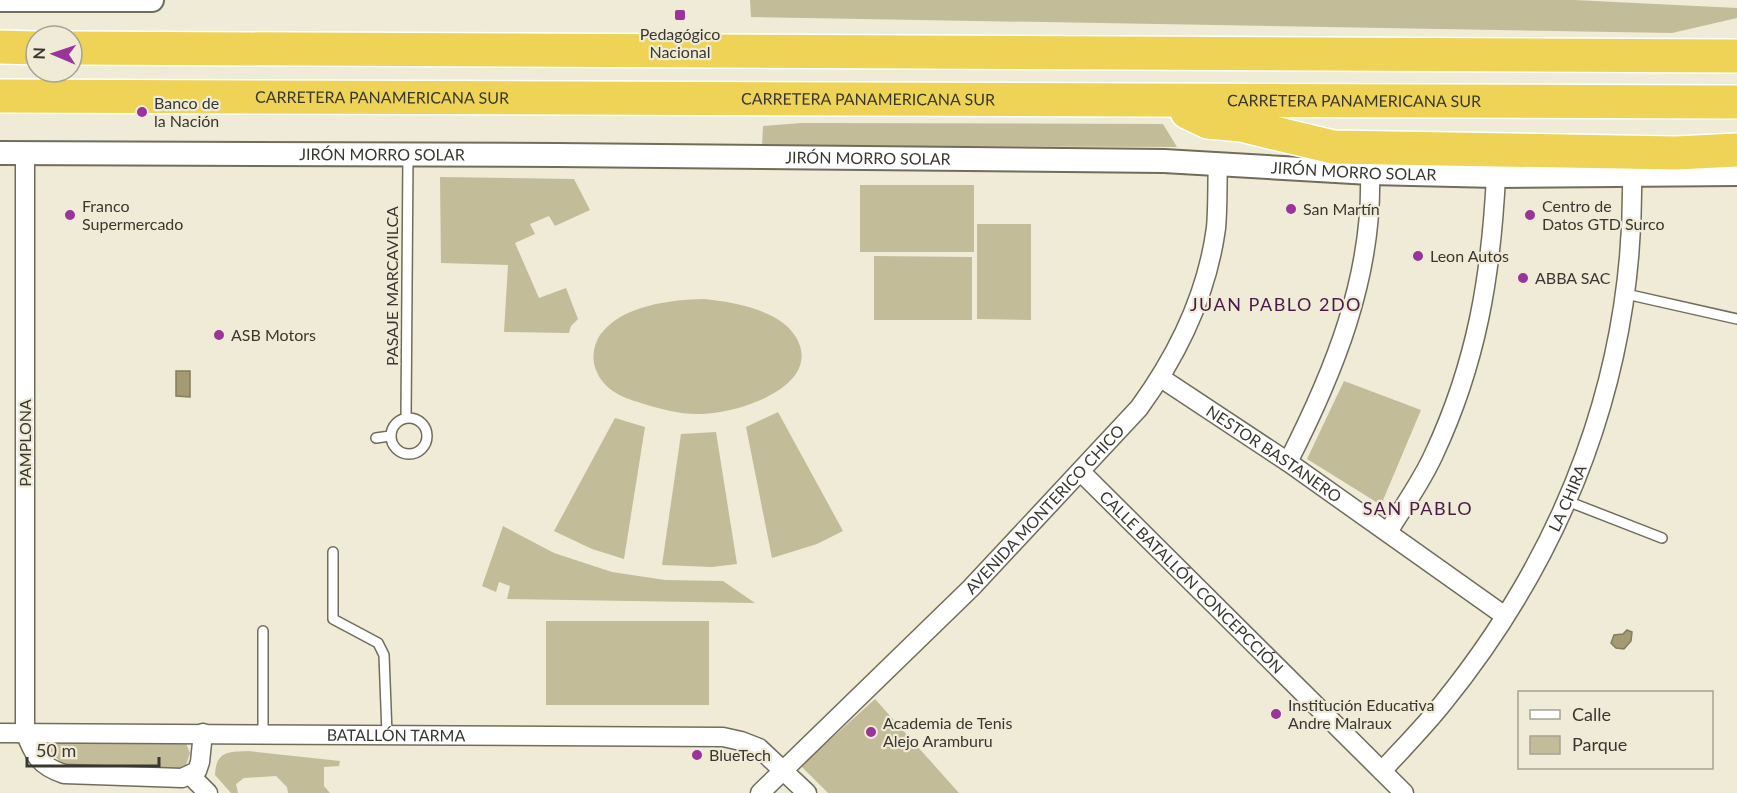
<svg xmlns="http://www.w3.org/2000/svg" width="1737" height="793" font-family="Lato,sans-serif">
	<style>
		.green { fill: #c3bc99 }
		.water { fill: #a49b72; stroke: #847d5e; stroke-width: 1.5 }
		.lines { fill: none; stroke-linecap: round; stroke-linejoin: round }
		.service-casing { stroke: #716d5c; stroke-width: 12 }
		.minor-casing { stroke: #716d5c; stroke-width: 21 }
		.tertiary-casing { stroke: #716d5c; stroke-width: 26 }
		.motorway-casing { stroke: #fff; stroke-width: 36 }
		.service { stroke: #fff; stroke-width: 9 }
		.minor { stroke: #fff; stroke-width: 18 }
		.tertiary { stroke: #fff; stroke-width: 22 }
		.motorway { stroke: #eed356; stroke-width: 33 }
		.poi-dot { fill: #98349a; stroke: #efebd7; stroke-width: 2 }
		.labels { text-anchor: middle; stroke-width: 4.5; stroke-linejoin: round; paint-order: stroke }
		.poi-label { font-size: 16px; fill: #393830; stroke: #efebd7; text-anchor: start }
		.street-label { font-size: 16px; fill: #393830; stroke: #efebd7 }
		.neighbourhood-label { font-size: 18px; letter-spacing: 1.5px; fill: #49194a; stroke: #efebd7 }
	</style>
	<rect width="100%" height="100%" fill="#efebd7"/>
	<path class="green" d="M750,0H1574L1737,8V18L1672,33L751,17Z
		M802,123L1163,124L1177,147L762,146L763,126Z
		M440,177L574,179L590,210L555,226L549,216L530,224L535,234L515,243L539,298L566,288L578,319L571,326L569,333L504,332L508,265L441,263Z
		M860,185H974V252H860Z
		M977,224H1031V320L977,319Z
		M874,256L972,257V320H874Z
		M704,299C734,302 782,310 797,339C823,388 733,415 698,414C678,414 660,409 641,403C621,397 604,390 596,370C591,359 594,344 600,335C622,305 670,300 704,299Z
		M1344,381L1421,410L1381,505L1307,459Z
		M778,412L843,531L817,544L772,558L746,427Z
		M615,418L645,427L624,559L592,549L554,531Z
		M716,432L737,564L712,567L662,565L681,434Z
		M503,526L554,553L612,572L665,580L723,581L755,603L507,599L510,586L499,582L496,592L482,586Z
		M546,621H709V705H546Z
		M875,699L959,793H828L801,766Z
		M56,741H185L190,753L186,765L177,769L71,766L61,763L48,748Z
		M248,751L340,761L339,766L324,767V786L330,793H288L287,787L276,776L244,778L236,784L238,793H231L215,775C216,751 228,752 248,751Z"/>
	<path class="water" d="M176,371H190V397L176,396Z
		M1627,630L1632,632L1631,641L1624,649L1616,648L1611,643L1614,635L1623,634Z"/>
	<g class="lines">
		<g class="service-casing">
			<path id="service" d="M1626,294L1737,319
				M391 436a18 18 0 1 1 36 0a18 18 0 1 1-36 0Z
				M406,418L408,155
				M376,438L390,436
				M1567,501L1662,538
				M333,552V619L378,643L384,655L387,734
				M263,733V631"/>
		</g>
		<g class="minor-casing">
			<g id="minor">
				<path d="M25,153V732C34,756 40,766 64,774L182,778L197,771L200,762L203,733"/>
				<path id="s1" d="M1161,378L1288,462L1505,616"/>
				<path d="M1288,462C1334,372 1373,277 1370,173"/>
				<path id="s2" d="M1081,472L1404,793"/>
				<path d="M1388,532C1403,507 1422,481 1434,454C1477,362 1491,276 1496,176"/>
				<path id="s3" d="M0,733L723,737L741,741L759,748L807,793"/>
				<path id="s4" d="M1382,771C1402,749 1424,727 1443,703C1566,551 1635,372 1632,175"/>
				<path d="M190,775L208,793"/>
				<path id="s5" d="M760,793L971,588L1139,408C1179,353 1207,295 1216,228C1218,207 1217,184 1218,163"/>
			</g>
		</g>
		<g class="tertiary-casing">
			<g id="tertiary">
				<path d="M0,0H152"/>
				<path id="s6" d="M0,153L557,155L1164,161L1370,173L1496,176L1737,174"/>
			</g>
		</g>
		<g class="motorway-casing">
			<g id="motorway">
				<path d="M0,47L36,48"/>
				<path d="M72,48L1737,56"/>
				<path id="s7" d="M0,96L1737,102"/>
				<path d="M1187,112L1208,122L1241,125L1333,147L1676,153L1737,150"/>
			</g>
		</g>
		<use href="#service" class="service"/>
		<use href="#minor" class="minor"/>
		<use href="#tertiary" class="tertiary"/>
		<use href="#motorway" class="motorway"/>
	</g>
	<g class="poi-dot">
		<rect x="674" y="9" width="12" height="12" rx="3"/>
		<circle cx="142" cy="112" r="6"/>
		<circle cx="1291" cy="209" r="6"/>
		<circle cx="70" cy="215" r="6"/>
		<circle cx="1530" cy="215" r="6"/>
		<circle cx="1418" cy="256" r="6"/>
		<circle cx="1523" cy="278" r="6"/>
		<circle cx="219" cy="335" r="6"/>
		<circle cx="1276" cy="714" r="6"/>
		<circle cx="871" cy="732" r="6"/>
		<circle cx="697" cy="755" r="6"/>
	</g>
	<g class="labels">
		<g class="poi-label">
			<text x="680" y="40" text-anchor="middle">Pedagógico<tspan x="680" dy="18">Nacional</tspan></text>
			<text x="154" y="109">Banco de<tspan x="154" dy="18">la Nación</tspan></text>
			<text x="82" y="212">Franco<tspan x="82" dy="18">Supermercado</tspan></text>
			<text x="1542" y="212">Centro de<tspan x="1542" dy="18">Datos GTD Surco</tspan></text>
			<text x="1303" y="215">San Martín</text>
			<text x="1430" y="262">Leon Autos</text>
			<text x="1535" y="284">ABBA SAC</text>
			<text x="231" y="341">ASB Motors</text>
			<text x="1288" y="711">Institución Educativa<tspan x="1288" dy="18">Andre Malraux</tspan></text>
			<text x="883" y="729">Academia de Tenis<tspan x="883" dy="18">Alejo Aramburu</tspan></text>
			<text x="709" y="761">BlueTech</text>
		</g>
		<g class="street-label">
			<text dy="6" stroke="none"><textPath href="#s7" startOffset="382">CARRETERA PANAMERICANA SUR</textPath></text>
			<text dy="6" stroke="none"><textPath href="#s7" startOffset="868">CARRETERA PANAMERICANA SUR</textPath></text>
			<text dy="6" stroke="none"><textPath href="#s7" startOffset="1354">CARRETERA PANAMERICANA SUR</textPath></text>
			<text dy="6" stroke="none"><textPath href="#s6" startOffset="382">JIRÓN MORRO SOLAR</textPath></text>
			<text dy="6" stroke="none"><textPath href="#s6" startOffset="868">JIRÓN MORRO SOLAR</textPath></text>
			<text dy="6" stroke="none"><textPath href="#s6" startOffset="1354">JIRÓN MORRO SOLAR</textPath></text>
			<text transform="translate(392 286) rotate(-90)" y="6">PASAJE MARCAVILCA</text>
			<text transform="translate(25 443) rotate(-90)" y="6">PAMPLONA</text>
			<text dy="6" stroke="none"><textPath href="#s1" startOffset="136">NESTOR BASTANERO</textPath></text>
			<text dy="6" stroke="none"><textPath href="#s4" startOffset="332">LA CHIRA</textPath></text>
			<text dy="6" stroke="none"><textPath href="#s5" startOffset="402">AVENIDA MONTERICO CHICO</textPath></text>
			<text dy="6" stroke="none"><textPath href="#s2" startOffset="156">CALLE BATALLÓN CONCEPCCIÓN</textPath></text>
			<text dy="6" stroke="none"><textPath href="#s3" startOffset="396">BATALLÓN TARMA</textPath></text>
		</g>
		<g class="neighbourhood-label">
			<text x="1276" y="311">JUAN PABLO 2DO</text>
			<text x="1418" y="515">SAN PABLO</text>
		</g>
	</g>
	<rect x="1518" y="691" width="195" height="78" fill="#efebd7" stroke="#a6a394" stroke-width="1.5"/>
	<rect x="1530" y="710" width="30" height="9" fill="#ffffff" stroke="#a6a394" stroke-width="1.5"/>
	<text x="1572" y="721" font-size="18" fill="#393830">Calle</text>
	<rect x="1530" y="736" width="30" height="18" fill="#c3bc99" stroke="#a6a394" stroke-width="1.5"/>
	<text x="1572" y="751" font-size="18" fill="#393830">Parque</text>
	<g transform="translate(54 54) rotate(272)"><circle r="28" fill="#efebd7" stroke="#a6a394" stroke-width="1.5"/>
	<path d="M0-4.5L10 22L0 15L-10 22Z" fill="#98349a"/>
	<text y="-9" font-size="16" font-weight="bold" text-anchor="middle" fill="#393830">N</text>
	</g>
	<path d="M27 757v9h132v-9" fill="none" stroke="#393830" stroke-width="3"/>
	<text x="36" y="757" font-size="18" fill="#393830" stroke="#efebd7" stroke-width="4.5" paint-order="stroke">50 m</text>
</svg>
